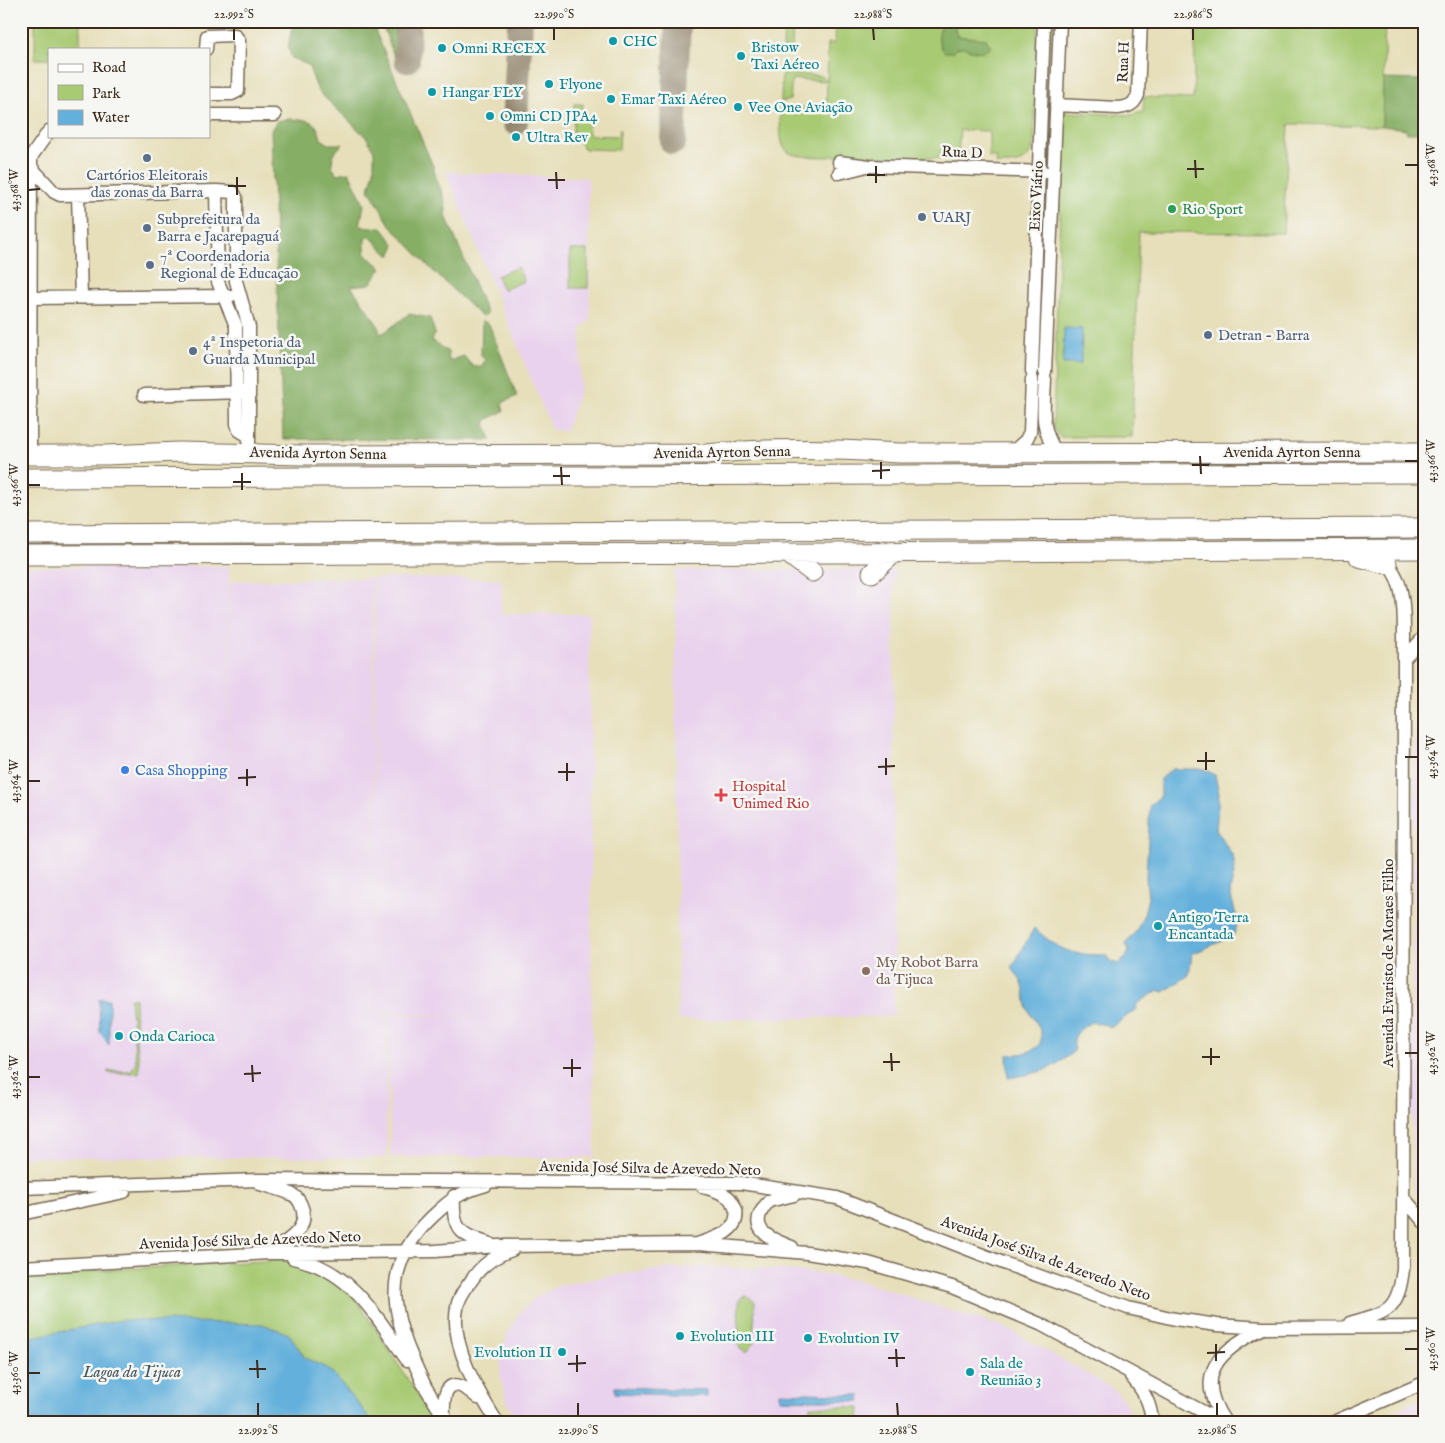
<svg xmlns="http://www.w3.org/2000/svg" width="1445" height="1443" font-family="'IM FELL English',serif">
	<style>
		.built { fill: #e9d2ed }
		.green { fill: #a8ca73; stroke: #727a48 }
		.forest { fill: #86ae65; stroke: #606c42 }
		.water { fill: #63b0dc; stroke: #4f6d7d }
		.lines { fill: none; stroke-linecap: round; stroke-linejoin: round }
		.taxiway { stroke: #91846c; stroke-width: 26 }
		.minor-casing { stroke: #776955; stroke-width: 15 }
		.highway-casing { stroke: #776955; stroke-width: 21 }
		.minor { stroke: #fff; stroke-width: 12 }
		.highway { stroke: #fff; stroke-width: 19 }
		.ticks { fill: none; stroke: #3b2a1e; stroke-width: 2 }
		.culture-dot { fill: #0f9aa8; stroke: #f6f6f2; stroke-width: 2 }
		.service-dot { fill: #5c6f8a; stroke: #f6f6f2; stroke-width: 2 }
		.leisure-dot { fill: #2e9e5b; stroke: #f6f6f2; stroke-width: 2 }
		.shop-dot { fill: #3f7fe0; stroke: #f6f6f2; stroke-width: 2 }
		.health-dot { fill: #e0444e; stroke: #f6f6f2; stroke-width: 2 }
		.education-dot { fill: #8d6e63; stroke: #f6f6f2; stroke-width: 2 }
		.labels { text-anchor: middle; stroke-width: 5; stroke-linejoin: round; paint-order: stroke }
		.culture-label { font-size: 15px; fill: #0d838f; stroke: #f6f6f2; text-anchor: start }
		.street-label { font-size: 15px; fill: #3b2a1e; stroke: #f6f6f2 }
		.service-label { font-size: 15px; fill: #4e5e75; stroke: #f6f6f2; text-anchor: start }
		.leisure-label { font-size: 15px; fill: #27864d; stroke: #f6f6f2; text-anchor: start }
		.shop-label { font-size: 15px; fill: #366cbe; stroke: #f6f6f2; text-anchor: start }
		.health-label { font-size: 15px; fill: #be3a42; stroke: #f6f6f2; text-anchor: start }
		.education-label { font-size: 15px; fill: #785e54; stroke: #f6f6f2; text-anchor: start }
		.water-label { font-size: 16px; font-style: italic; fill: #495960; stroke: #f6f6f2 }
		.neatline { fill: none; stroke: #3b2a1e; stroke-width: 2 }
		.ticks-label { font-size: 12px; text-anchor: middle; fill: #3b2a1e }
	</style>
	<rect width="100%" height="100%" fill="#f6f6f2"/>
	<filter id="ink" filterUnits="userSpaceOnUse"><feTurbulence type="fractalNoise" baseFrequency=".02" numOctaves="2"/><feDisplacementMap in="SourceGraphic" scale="10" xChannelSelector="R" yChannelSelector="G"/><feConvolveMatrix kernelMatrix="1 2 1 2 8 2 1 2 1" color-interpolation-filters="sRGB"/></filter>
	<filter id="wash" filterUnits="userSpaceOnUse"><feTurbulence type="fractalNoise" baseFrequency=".0096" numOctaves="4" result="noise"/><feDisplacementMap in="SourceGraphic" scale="20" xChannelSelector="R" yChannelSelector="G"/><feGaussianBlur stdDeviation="1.12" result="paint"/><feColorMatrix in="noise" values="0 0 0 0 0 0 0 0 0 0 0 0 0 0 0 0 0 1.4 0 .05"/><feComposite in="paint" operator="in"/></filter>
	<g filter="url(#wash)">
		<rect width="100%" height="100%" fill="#e7dfba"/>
		<path class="built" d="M446,172L588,178L590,321L581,327L580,389L566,430H552Z
			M229,566V975L230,581L373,578L375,1006V578L502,579L501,614H589L592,1020L595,1157H391L387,1014L479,1016L376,1012L386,1015L387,1158L21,1157V567Z
			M894,569V1016L678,1020L675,570Z
			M1424,648V1210L1414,1189L1411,1097L1416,663Z
			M704,1267L769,1269L818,1273L863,1282L1006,1328L1114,1389L1127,1405L1134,1422H517L507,1401L500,1376L501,1353L508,1334L518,1315L534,1298L558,1286L604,1277L662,1269Z
			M1424,1398V1422H1371Z"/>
		<path class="green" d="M35,21H80V49H49V59H35Z
			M784,21H793L792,48H783Z
			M835,21H1019L1020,24H1033V21H1038L1034,143C1030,164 1014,165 996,164L997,157H989V131L960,130L958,156L939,158L831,156L830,157C781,156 780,158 780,107L826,109L827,81L792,79L790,100L781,102L782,73L821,76L827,80L828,43H835Z
			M1049,21H1054L1049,145L1046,146Z
			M1196,21H1385L1382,126L1289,124L1283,233L1139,232L1132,437H1060L1053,428L1063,112L1131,115L1143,112L1144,97L1193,99Z
			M574,104H583L582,114H586L584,120L588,121L589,135L618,136L620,129L619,150L585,149L573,137Z
			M570,250H588V288H570Z
			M518,267L524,281L503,290L497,276Z
			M130,998H135L136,1043L139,1057V1073H108V1071H131L136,1062Z
			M281,1260L312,1269L348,1286L435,1422H373L330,1370L305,1358L289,1334L21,1339V1275Z
			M747,1296L755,1302L753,1345L747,1352L740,1349L738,1344L739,1302L742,1297Z
			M810,1406L860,1407L859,1422H810Z"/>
		<path class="forest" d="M293,21H371L433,166C437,186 447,195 446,216L487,314L482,317L432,270L390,225L369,189L374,171V151L367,138L318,91L308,65L292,58L288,48Z
			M381,21H393L396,42L402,59L398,67Z
			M943,21H959L958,26H954L957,36L986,39L991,47C981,55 973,51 963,47L956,48L954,52H945C936,43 938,32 943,21Z
			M1383,79L1424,80V133H1407L1406,129L1382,126Z
			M288,119C307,120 317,118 321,139L329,144H343L333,154L332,167L337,174L349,172L364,204L360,226L382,228L395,245L390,256L370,237L365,238V254L382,268L370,284L351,286L379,327V334L385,332L409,314L430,318L435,333L432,340L448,352L449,361L464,356L472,366H482L485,360L481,355L482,321L489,324L517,396L502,403L504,411L488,419L485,424L491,440L283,439L271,130L277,121Z"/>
		<path class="water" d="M1064,328L1082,329L1081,364H1063Z
			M1172,769H1204L1215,775L1219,794L1216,830L1233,856L1235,868L1230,892L1238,923L1233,936L1192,954L1189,975L1164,992L1158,990L1136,1005L1137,1009L1110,1028L1107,1025L1091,1022C1081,1028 1070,1036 1075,1050C1052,1071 1038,1073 1008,1078L1007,1055C1021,1055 1048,1051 1040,1030C1037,1021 1029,1015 1027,1006C1023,986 1025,985 1012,968L1034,928C1060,951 1070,955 1106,955L1109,961L1118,964L1126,958L1129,950L1126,944L1137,930L1144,914L1148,898L1146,877L1150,805L1160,797V779Z
			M99,999H109V1045L100,1032Z
			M122,1320L262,1324L289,1334L305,1358L330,1370L373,1422H21V1339Z
			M615,1387L707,1390V1396L615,1393Z
			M780,1392L860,1395V1401L780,1399Z"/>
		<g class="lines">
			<path class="taxiway" d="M407,60L408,21
				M515,122L520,21
				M673,142L678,21"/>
		</g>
	</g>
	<g filter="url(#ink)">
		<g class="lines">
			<g class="minor-casing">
				<path id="minor" d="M206,49L207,36L235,35L239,41L238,91L232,94H209
					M1056,105L1118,108C1128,107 1134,105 1138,95L1141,21
					M209,115H275
					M839,162L869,166L1044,172
					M31,167L54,192L60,195L216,191L233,192L236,197V281L249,327V452
					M839,173L863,167
					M216,191L218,282L236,326L237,424L239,430L249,436
					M78,195L81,297
					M30,298L230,296
					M1032,371L1044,21
					M1045,372L1060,21
					M1045,379C1044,408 1039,428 1057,453
					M144,395L243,392
					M1013,452L1026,440L1030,432L1032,379
					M30,455L31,157L49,131
					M1404,659L1424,637
					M260,1184C270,1187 281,1189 291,1194C296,1196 299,1200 301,1205C312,1229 285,1242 269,1253
					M21,1188L258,1180L741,1183L837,1198L1006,1264L1128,1308L1175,1319L1217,1325L1263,1328L1424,1327
					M454,1196C452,1230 460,1235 490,1244
					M1404,1198L1424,1222
					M21,1214L124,1192
					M700,1243C716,1238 740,1231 736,1210C734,1205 732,1200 728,1197C721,1192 711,1189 703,1187
					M792,1247C768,1238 744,1228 769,1201L794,1195
					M293,1258C352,1270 374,1314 407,1360
					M21,1267L269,1253L435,1251L498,1246L698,1244L807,1253L868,1263L952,1287L1040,1324L1222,1422
					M1350,1323C1387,1312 1398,1312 1403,1269L1404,659C1403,631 1409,584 1387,564
					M1131,1376C1143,1390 1151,1403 1152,1422
					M421,1380L447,1422
					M425,1386C396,1325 374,1273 431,1218C451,1199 458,1193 486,1185
					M444,1415C442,1383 454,1376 478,1398
					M497,1422C478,1392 450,1345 457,1308C458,1298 465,1289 471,1281C481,1265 494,1256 512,1250
					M1225,1422C1192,1374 1220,1350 1263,1328
					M1334,1422L1424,1383"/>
			</g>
			<g class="highway-casing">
				<path id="highway" d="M21,455H106L179,452L304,455L706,454C769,447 835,449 899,453L1424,452
					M21,478L1424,473
					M21,534L1424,528
					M787,553L812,572
					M21,555L835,553L1424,549
					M1359,557L1387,564
					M872,573L894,553"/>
			</g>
			<use href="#minor" class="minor"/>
			<use href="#highway" class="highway"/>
		</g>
	</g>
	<path class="ticks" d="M234,28V40M554,28V40M873,28L874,40M1193,28V40M1195,160L1196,178M1405,165H1418M876,166V183M1187,169H1204M556,172L557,189M867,175H885M237,177V195M548,180H565M228,186H246M28,190L40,189M1200,456L1201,474M1405,461H1418M881,462V479M1192,465H1209M561,467L562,485M872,471L890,470M242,473V490M553,476H570M233,482H251M28,485H40M1206,752V770M1405,757H1418M886,758V775M1197,761H1215M567,763V781M878,767L895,766M247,769V786M558,772H575M238,778L256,777M28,781H40M1211,1048V1065M891,1053L892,1071M1405,1053H1418M1202,1057H1220M572,1059V1077M883,1062H900M252,1065L253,1082M563,1068H581M244,1074L261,1073M28,1077H40M1216,1344V1361M896,1349L897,1367M1405,1349H1418M1207,1353L1225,1352M577,1355V1372M888,1358H905M257,1360L258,1378M568,1364L586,1363M249,1369H266M28,1373H40M258,1403V1416M578,1403V1416M897,1403L898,1416M1217,1403V1416"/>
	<g class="culture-dot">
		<circle cx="613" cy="41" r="5"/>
		<circle cx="442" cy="48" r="5"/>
		<circle cx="741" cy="56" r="5"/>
		<circle cx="549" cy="84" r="5"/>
		<circle cx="432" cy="92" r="5"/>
		<circle cx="611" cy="99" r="5"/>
		<circle cx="738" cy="107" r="5"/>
		<circle cx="490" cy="116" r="5"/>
		<circle cx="516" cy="137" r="5"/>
		<circle cx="1158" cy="926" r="5"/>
		<circle cx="119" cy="1036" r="5"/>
		<circle cx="680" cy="1336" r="5"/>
		<circle cx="808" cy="1338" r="5"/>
		<circle cx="562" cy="1352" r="5"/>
		<circle cx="970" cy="1372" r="5"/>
	</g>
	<g class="service-dot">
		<circle cx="147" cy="158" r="5"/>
		<circle cx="922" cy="217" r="5"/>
		<circle cx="147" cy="228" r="5"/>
		<circle cx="150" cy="265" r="5"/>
		<circle cx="1208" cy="335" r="5"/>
		<circle cx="193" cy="351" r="5"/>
	</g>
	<circle class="leisure-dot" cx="1172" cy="209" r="5"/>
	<circle class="shop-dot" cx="125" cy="770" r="5"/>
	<path class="health-dot" d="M718.5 787.5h5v5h5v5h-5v5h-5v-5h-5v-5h5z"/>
	<circle class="education-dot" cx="866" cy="971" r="5"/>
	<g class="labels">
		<g class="culture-label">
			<text x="623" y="46">CHC</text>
			<text x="751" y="52">Bristow<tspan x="751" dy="17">Taxi Aéreo</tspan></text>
			<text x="452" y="53">Omni RECEX</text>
			<text x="559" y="89">Flyone</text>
			<text x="442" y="97">Hangar FLY</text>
			<text x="621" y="104">Emar Taxi Aéreo</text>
			<text x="748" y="112">Vee One Aviação</text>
			<text x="500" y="121">Omni CD JPA4</text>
			<text x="526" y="142">Ultra Rev</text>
			<text x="1168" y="922">Antigo Terra<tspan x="1168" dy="17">Encantada</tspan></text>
			<text x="129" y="1041">Onda Carioca</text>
			<text x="690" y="1341">Evolution III</text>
			<text x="818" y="1343">Evolution IV</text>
			<text x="552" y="1357" text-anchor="end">Evolution II</text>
			<text x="980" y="1368">Sala de<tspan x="980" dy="17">Reunião 3</tspan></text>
		</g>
		<g class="street-label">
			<text transform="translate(1123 62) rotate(-88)" y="5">Rua H</text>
			<text transform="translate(962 152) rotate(3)" y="5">Rua D</text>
			<text transform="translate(1036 196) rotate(-87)" y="5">Eixo Viário</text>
			<text transform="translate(722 452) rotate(-1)" y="5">Avenida Ayrton Senna</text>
			<text x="1292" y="457">Avenida Ayrton Senna</text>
			<text transform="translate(318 453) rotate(1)" y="5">Avenida Ayrton Senna</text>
			<text transform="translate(1388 963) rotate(-90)" y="5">Avenida Evaristo de Moraes Filho</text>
			<text transform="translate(650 1168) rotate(1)" y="5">Avenida José Silva de Azevedo Neto</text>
			<text transform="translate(250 1240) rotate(-2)" y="5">Avenida José Silva de Azevedo Neto</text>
			<text transform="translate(1046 1258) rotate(20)" y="5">Avenida José Silva de Azevedo Neto</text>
		</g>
		<g class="service-label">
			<text x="147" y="180" text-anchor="middle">Cartórios Eleitorais<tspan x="147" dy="17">das zonas da Barra</tspan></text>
			<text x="932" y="222">UARJ</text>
			<text x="157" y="224">Subprefeitura da<tspan x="157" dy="17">Barra e Jacarepaguá</tspan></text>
			<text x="160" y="261">7ª Coordenadoria<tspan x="160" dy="17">Regional de Educação</tspan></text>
			<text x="1218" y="340">Detran - Barra</text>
			<text x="203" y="347">4ª Inspetoria da<tspan x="203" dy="17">Guarda Municipal</tspan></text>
		</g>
		<g class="leisure-label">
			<text x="1182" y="214">Rio Sport</text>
		</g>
		<g class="shop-label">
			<text x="135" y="775">Casa Shopping</text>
		</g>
		<g class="health-label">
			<text x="732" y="791">Hospital<tspan x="732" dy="17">Unimed Rio</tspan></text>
		</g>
		<g class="education-label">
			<text x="876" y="967">My Robot Barra<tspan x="876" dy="17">da Tijuca</tspan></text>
		</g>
		<g class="water-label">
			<text x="132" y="1377">Lagoa da Tijuca</text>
		</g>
	</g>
	<rect width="1445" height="1443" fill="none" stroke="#f6f6f2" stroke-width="55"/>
	<rect x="48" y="48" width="162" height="90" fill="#f6f6f2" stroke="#aba49d"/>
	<rect x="58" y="64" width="25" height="8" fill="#ffffff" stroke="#aba49d"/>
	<text x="92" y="72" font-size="15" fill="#3b2a1e">Road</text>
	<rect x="58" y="85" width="25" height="15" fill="#a8ca73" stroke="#aba49d"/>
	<text x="92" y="98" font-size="15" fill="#3b2a1e">Park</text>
	<rect x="58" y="110" width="25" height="15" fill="#63b0dc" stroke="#aba49d"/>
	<text x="92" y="122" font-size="15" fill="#3b2a1e">Water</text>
	<rect x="28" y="28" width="1390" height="1388" class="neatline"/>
	<g class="ticks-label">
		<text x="234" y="18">22.992°S</text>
		<text x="554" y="18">22.990°S</text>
		<text x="873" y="18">22.988°S</text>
		<text x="1193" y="18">22.986°S</text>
		<text transform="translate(1431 165) rotate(-90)" y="4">43.368°W</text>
		<text transform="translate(14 190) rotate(-90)" y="4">43.368°W</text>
		<text transform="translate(1431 461) rotate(-90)" y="4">43.366°W</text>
		<text transform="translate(14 485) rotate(-90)" y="4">43.366°W</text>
		<text transform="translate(1431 757) rotate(-90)" y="4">43.364°W</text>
		<text transform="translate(14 781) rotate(-90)" y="4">43.364°W</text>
		<text transform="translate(1431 1053) rotate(-90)" y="4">43.362°W</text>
		<text transform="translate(14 1077) rotate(-90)" y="4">43.362°W</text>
		<text transform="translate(1431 1349) rotate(-90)" y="4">43.360°W</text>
		<text transform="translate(14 1373) rotate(-90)" y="4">43.360°W</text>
		<text x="258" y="1434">22.992°S</text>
		<text x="578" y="1434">22.990°S</text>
		<text x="898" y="1434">22.988°S</text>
		<text x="1217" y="1434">22.986°S</text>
	</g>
</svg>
